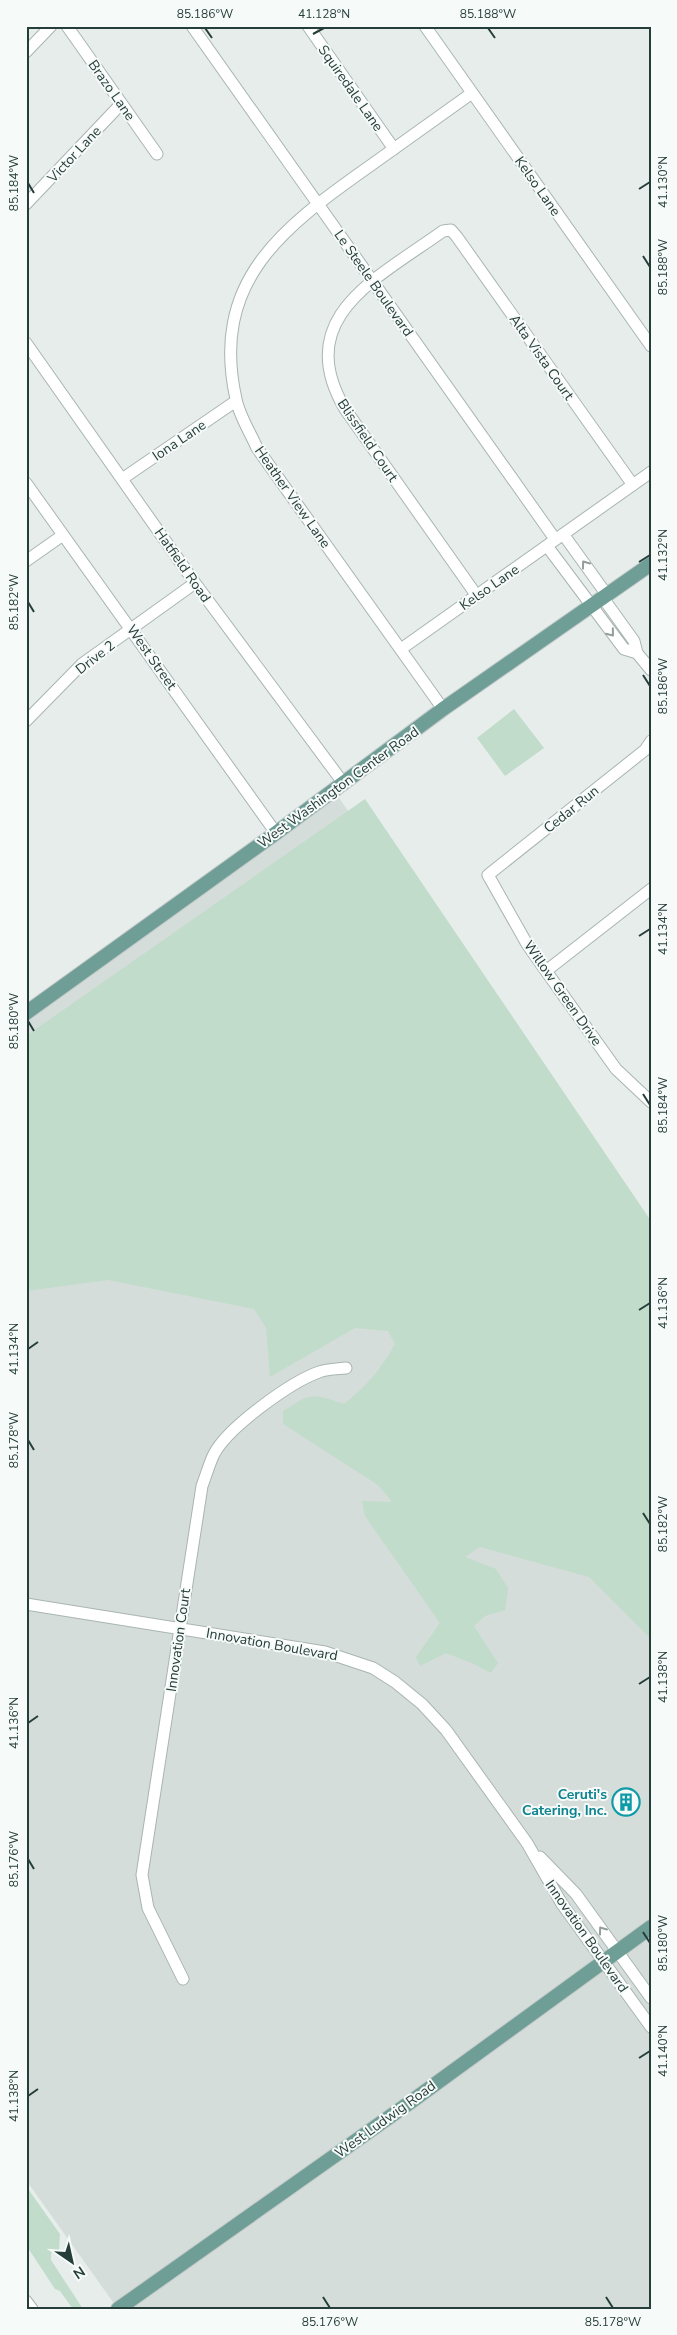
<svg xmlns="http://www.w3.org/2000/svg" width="677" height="2335" font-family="'Nunito Sans',sans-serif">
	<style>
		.built { fill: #d4ddda }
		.green { fill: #c1dccb }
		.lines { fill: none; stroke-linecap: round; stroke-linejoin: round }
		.minor-casing { stroke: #a9b5b2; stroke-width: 13 }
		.major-casing { stroke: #c2c9c8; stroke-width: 16 }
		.minor { stroke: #fff; stroke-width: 11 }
		.major { stroke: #6f9e97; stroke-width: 14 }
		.oneway { stroke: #929e9c }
		.ticks { fill: none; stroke: #263e3a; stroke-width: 2 }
		.labels { text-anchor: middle; stroke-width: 4; stroke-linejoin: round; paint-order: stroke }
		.street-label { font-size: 14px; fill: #263e3a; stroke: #f6faf8 }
		.culture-label { font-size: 14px; font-weight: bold; fill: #0d838f; stroke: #f6faf8; text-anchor: end }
		.neatline { fill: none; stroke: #263e3a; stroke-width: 2 }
		.ticks-label { font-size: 12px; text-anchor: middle; fill: #263e3a }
	</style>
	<rect width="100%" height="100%" fill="#e6edeb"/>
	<path class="built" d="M337,795L651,1249V2309H118L26,2180V1018Z"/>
	<path class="green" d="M514,709L544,748L505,776L477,738Z
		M365,799L651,1221V1639L589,1577L480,1547L465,1557L496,1569L508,1588L505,1610L485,1616L474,1626L498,1663L491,1673L474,1664L446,1653L420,1666L416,1657L440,1623L365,1516L362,1501L392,1502L378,1485L283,1424V1411C312,1392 312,1393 344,1404C366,1387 382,1368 395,1344L388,1331L355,1328L270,1377L266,1328L254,1309L108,1280L26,1291V1036Z
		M26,2186L60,2234L59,2251L51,2253V2260L83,2309H73L60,2291L55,2289L26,2245Z"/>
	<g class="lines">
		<g class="minor-casing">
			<path id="minor" d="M67,26L157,154
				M192,26L555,539
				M308,26L394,149
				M425,26L651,346
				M26,52L51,26
				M26,204L121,104
				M26,343L195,583L344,784
				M122,479L236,401
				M26,483L276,833
				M563,534L607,595
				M547,546L624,649L637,653
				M26,561L63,535
				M477,596L345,409C291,317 378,278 443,231L451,230L457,237L633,485
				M603,598L634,641L637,653L651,670
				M401,649L651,472
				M443,709L257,448C250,432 239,415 236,399C210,282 282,228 367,168C402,143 437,118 472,93
				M26,721L82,664L195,583
				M651,741L645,750L488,875L527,944L546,971L616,1069L651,1102
				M546,971L651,889
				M26,1604L325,1652L373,1668L395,1682L422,1704L446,1730L527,1843L562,1904L651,2027
				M540,1857L576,1894L651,1998
				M183,1979L148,1908L142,1875L202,1486C206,1476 209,1464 214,1454C228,1427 291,1382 319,1372C327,1369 337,1369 346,1368
				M26,2301L32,2309"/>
		</g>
		<g class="major-casing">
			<path id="major" d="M26,1013L276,833L443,709L651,564
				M118,2309L412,2101L651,1927"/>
		</g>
		<use href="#minor" class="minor"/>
		<use href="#major" class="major"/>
	</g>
	<defs><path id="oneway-chevron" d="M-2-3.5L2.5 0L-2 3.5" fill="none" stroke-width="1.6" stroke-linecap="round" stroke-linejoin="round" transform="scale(1.25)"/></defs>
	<g class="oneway">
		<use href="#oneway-chevron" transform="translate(585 564) rotate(-126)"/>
		<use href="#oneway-chevron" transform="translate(611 633) rotate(51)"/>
		<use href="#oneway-chevron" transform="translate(602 1930) rotate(-126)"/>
	</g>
	<path class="ticks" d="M205,28L212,38M488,28L495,38M313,34L324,28M28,183L34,193M639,189L650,182M643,256L650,267M639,562L650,555M28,602L34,612M643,675L650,686M639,936L650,929M28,1021L34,1031M643,1094L650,1105M639,1310L650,1303M28,1349L38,1342M28,1440L34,1450M643,1513L650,1524M639,1684L650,1677M28,1723L38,1716M28,1859L34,1869M643,1932L650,1943M639,2058L650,2051M28,2096L38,2089M323,2297L330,2308M606,2297L613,2308"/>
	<defs>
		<g id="building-ring" transform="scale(1.4375)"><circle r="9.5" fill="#f6faf8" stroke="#0f9aa8" stroke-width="1.5"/><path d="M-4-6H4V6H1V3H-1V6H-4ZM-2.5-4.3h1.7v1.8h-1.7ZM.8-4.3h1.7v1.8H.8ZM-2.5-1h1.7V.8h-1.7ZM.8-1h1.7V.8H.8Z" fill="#0f9aa8"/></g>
	</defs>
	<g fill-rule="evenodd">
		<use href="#building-ring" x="626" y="1802"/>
	</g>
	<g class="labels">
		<g class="street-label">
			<text transform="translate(351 88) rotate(55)" y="5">Squiredale Lane</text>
			<text transform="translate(112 90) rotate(55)" y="5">Brazo Lane</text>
			<text transform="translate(74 154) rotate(-47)" y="5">Victor Lane</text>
			<text transform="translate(538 186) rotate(55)" y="5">Kelso Lane</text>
			<text transform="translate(374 283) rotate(55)" y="5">Le Steele Boulevard</text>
			<text transform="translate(542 357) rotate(55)" y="5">Alta Vista Court</text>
			<text transform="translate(179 440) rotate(-34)" y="5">Iona Lane</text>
			<text transform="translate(368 440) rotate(56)" y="5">Blissfield Court</text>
			<text transform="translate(293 497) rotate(55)" y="5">Heather View Lane</text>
			<text transform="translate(183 565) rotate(55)" y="5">Hatfield Road</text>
			<text transform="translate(489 587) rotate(-35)" y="5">Kelso Lane</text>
			<text transform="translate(95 657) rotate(-38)" y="5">Drive 2</text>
			<text transform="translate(152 657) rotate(55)" y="5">West Street</text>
			<text transform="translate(338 787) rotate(-36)" y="5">West Washington Center Road</text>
			<text transform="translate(571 809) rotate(-39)" y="5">Cedar Run</text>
			<text transform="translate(563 993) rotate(55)" y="5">Willow Green Drive</text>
			<text transform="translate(178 1640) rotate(-82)" y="5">Innovation Court</text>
			<text transform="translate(272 1644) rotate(10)" y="5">Innovation Boulevard</text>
			<text transform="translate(587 1936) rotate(55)" y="5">Innovation Boulevard</text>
			<text transform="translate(385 2119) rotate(-36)" y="5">West Ludwig Road</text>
		</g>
		<g class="culture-label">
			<text x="607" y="1799">Ceruti's<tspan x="607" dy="16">Catering, Inc.</tspan></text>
		</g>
	</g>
	<rect width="677" height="2335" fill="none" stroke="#f6faf8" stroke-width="55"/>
	<g transform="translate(72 2262) rotate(146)" stroke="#f6faf8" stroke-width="4" paint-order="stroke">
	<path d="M0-4L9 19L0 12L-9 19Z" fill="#263e3a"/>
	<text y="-8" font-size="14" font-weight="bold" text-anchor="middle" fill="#263e3a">N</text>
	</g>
	<rect x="28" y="28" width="622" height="2280" class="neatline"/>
	<g class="ticks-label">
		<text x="205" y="18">85.186°W</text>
		<text x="324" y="18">41.128°N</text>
		<text x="488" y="18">85.188°W</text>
		<text transform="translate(663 182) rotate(-90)" y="4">41.130°N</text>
		<text transform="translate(14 183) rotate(-90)" y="4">85.184°W</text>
		<text transform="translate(663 267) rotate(-90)" y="4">85.188°W</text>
		<text transform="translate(663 555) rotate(-90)" y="4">41.132°N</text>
		<text transform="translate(14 602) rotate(-90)" y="4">85.182°W</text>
		<text transform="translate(663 686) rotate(-90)" y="4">85.186°W</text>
		<text transform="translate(663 929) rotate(-90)" y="4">41.134°N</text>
		<text transform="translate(14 1021) rotate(-90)" y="4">85.180°W</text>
		<text transform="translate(663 1105) rotate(-90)" y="4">85.184°W</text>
		<text transform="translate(663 1303) rotate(-90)" y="4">41.136°N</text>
		<text transform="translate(14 1349) rotate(-90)" y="4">41.134°N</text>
		<text transform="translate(14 1440) rotate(-90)" y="4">85.178°W</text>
		<text transform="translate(663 1524) rotate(-90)" y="4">85.182°W</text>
		<text transform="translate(663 1677) rotate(-90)" y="4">41.138°N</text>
		<text transform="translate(14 1723) rotate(-90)" y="4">41.136°N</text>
		<text transform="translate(14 1859) rotate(-90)" y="4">85.176°W</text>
		<text transform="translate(663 1943) rotate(-90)" y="4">85.180°W</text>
		<text transform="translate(663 2051) rotate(-90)" y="4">41.140°N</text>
		<text transform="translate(14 2096) rotate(-90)" y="4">41.138°N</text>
		<text x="330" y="2326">85.176°W</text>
		<text x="613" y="2326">85.178°W</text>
	</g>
</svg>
